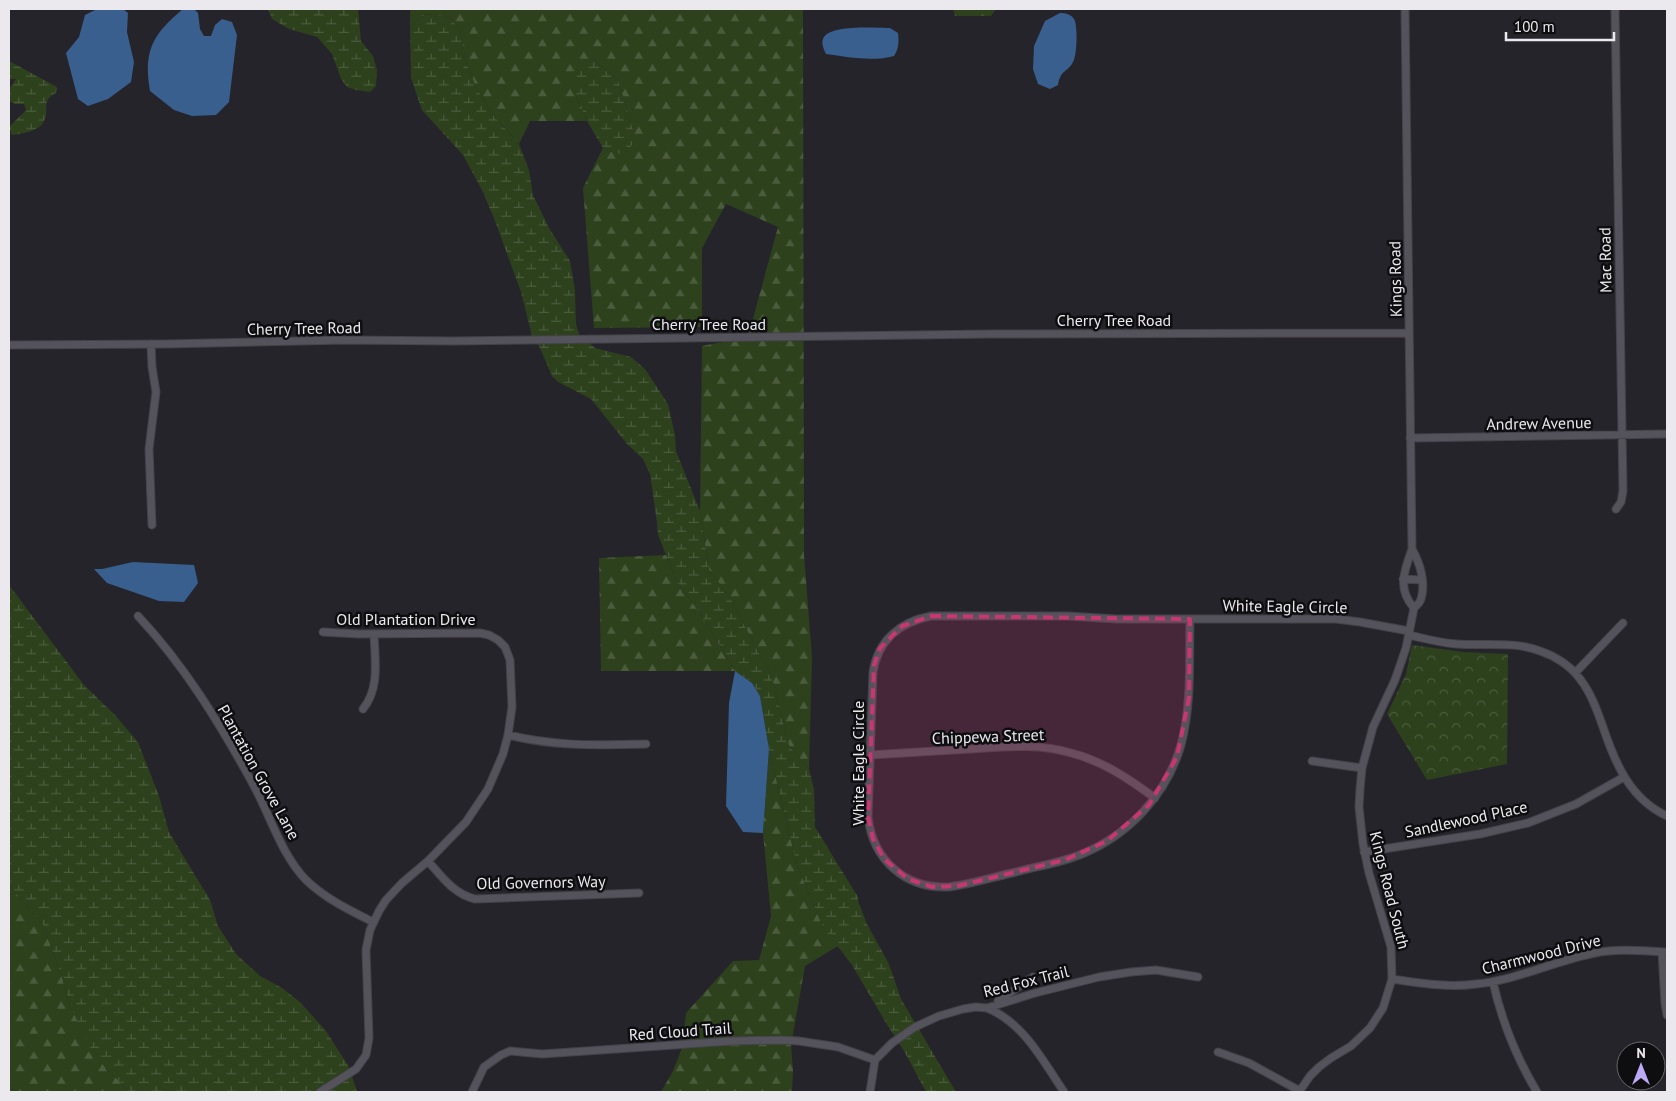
<svg xmlns="http://www.w3.org/2000/svg" width="1676" height="1101" font-family="'PT Sans',sans-serif">
	<style>
		.forest { fill: url(#forest-firs) }
		.wetland { fill: url(#wetland-marsh) }
		.park { fill: url(#park-crowns) }
		.water { fill: #385f8d }
		.lines { fill: none; stroke-linecap: round; stroke-linejoin: round }
		.minor-casing { stroke: #444248; stroke-width: 9 }
		.minor { stroke: #54525a; stroke-width: 7 }
		.marked { fill: #c83771; fill-opacity: 0.2; stroke: #c83771; stroke-width: 4; stroke-dasharray: 10 6; stroke-linejoin: round }
		.labels { text-anchor: middle; stroke-width: 5; stroke-linejoin: round; paint-order: stroke }
		.street-label { font-size: 16px; fill: #ebe9ee; stroke: #0e0e11 }
	</style>
	<defs>
		<pattern id="forest-firs" width="22" height="20" patternUnits="userSpaceOnUse" patternTransform="scale(1.25)"><rect width="22" height="20" fill="#2c411c"/><path d="M5 1l3.5 6h-7zM16 11l3.5 6h-7z" fill="#4b5c3d"/></pattern>
		<pattern id="wetland-marsh" width="20" height="14" patternUnits="userSpaceOnUse" patternTransform="scale(1.25)"><rect width="20" height="14" fill="#2c411c"/><path d="M1 5h8M5 5V1M11 12h8M15 12V8" fill="none" stroke="#4b5c3d"/></pattern>
		<pattern id="park-crowns" width="20" height="18" patternUnits="userSpaceOnUse" patternTransform="scale(1.25)"><rect width="20" height="18" fill="#2c411c"/><path d="M2 6a3 3 0 1 1 6 0M12 15a3 3 0 1 1 6 0" fill="none" stroke="#4b5c3d"/></pattern>
	</defs>
	<rect width="100%" height="100%" fill="#26242b"/>
	<path class="forest" d="M410,9H803L804,555L812,657L809,769L789,746L772,678L729,596L709,570L700,511L702,346L748,337L778,227L726,204L702,248V327L594,328L583,188L603,148L617,154L633,130L618,80L592,58L576,96L587,121H530L519,144L492,114L475,85L466,62L460,30L449,17L434,14L422,15L410,28Z
		M953,9H996L991,16H955Z
		M666,555L677,582L702,616L735,671H601L599,558Z
		M769,749L797,865L823,927L838,946L805,966L791,1045L793,1071L792,1092H661L673,1071L682,1048L686,1013L733,961L759,960L771,916L763,833Z
		M9,885L43,925L62,977L70,1006L108,1070L130,1092H9Z"/>
	<path class="wetland" d="M268,9H358L361,41L373,56L377,70L376,86L370,92L356,90L347,87L341,79L332,54L317,37L289,29L272,19Z
		M434,14L449,17L460,30L466,62L475,85L492,114L519,144L529,170L533,195L549,228L570,261L575,290L576,324L579,334L595,348L631,357L645,369L668,404L675,435L676,451L700,511L709,570L729,596L772,678L789,746L809,769L814,789L815,827L858,897V901L867,924L889,964L901,999L956,1092H926L904,1051L886,1023L852,965L823,927L797,865L769,749L760,696L752,683L735,671L702,616L677,582L658,535L657,523L650,474L643,459L627,444L591,399L558,382L552,376L540,348L532,336L521,292L495,221L483,192L463,155L422,110L411,78L410,28L422,15Z
		M592,58L618,80L633,130V143L628,151L617,154L603,148L587,121L576,96L577,69Z
		M9,61L57,87L56,93C40,101 50,109 44,121C40,131 22,134 12,135L9,127L26,110L24,104H15L9,101V89L16,79H9Z
		M9,585L84,685L115,715L138,742L159,796L169,832L210,900L218,926L236,954L260,976L282,988L300,1002L326,1031L349,1067L357,1092H130L108,1070L90,1047L70,1006L62,977L43,925L9,885Z"/>
	<path class="park" d="M1412,645L1463,652L1508,654L1507,764L1427,780L1387,714L1406,674Z"/>
	<path class="water" d="M97,9H123L128,13L127,32L134,62L131,82L108,99L88,106L78,99L66,53L79,37L85,15Z
		M183,9L195,10L198,13L200,29L204,36H211L215,25L222,19L232,22L237,35L229,102L216,115L192,116L174,110L150,91C143,51 153,34 183,9Z
		M1060,13C1065,13 1071,14 1074,19C1078,25 1077,56 1073,62C1067,73 1061,69 1058,85L1050,89L1038,84L1033,69L1034,46L1045,21Z
		M890,28L898,33C899,42 899,48 894,56C872,62 848,57 826,54C824,50 821,44 823,39C828,24 877,28 890,28Z
		M133,562L194,565L198,583L184,602L159,601L107,583L94,569H102Z
		M735,671L752,683L760,696L769,749L763,833L743,832L726,806L729,703Z"/>
	<g class="lines">
		<g class="minor-casing">
			<path id="minor" d="M1615,9L1623,491L1621,502L1616,509
				M151,344L152,367L156,392L149,449L152,525
				M9,345L166,344L345,340L453,341L990,334L1409,333
				M1410,438L1667,434
				M1412,549C1420,563 1426,583 1421,599C1420,603 1416,606 1414,608
				M1403,579L1422,580
				M138,616C185,666 220,724 253,784C270,815 281,854 306,880C326,899 349,910 373,922
				M1190,619C1189,661 1192,704 1181,745C1167,794 1129,835 1082,854C1061,863 1038,866 1016,872C994,877 972,884 949,887C905,889 873,860 868,817L873,672C878,640 900,622 931,616H1067L1117,619H1336L1360,622L1409,631
				M1409,635C1425,639 1441,643 1457,644C1484,646 1515,641 1540,651C1555,656 1571,666 1580,679C1591,693 1597,710 1603,727C1615,763 1630,799 1667,816
				M1575,673L1623,623
				M363,709C380,688 375,660 374,634
				M508,735C558,747 595,745 646,744
				M870,755C903,753 936,751 969,749C1003,747 1038,743 1071,753C1103,761 1129,779 1155,798
				M1312,761L1362,768
				M1364,852L1480,834L1528,823L1576,804L1624,777
				M428,861C442,877 454,894 475,899L639,893
				M1662,952L1665,1003L1667,1015
				M1392,979C1420,983 1448,988 1476,984C1517,980 1554,961 1595,953C1618,948 1643,951 1667,952
				M1493,982C1502,1022 1516,1057 1537,1092
				M998,1001L1033,977
				M987,1008C1024,1023 1043,1061 1064,1092
				M1218,1052L1249,1063L1300,1091
				M875,1060L892,1043L915,1027L939,1016L963,1009L976,1007L987,1008L1035,993L1099,977L1131,972L1156,970L1198,977
				M320,1092L356,1069L366,1055L369,1038L366,950L370,930L379,911L386,900L402,883L428,861L466,822L488,789L503,754L508,735L512,707L510,660L505,647L498,640L489,635L480,633L359,634L323,632
				M472,1092L484,1067L501,1055L510,1051L542,1054L733,1041L780,1040L799,1041L838,1047L875,1060
				M870,1092L875,1060
				M1299,1092L1310,1076L1319,1067L1331,1058L1351,1046L1370,1028L1383,1008L1392,979L1391,947L1369,873L1363,844L1359,807L1360,789L1362,768L1373,727L1395,680L1406,648L1414,608C1397,589 1404,571 1412,549L1405,9"/>
		</g>
		<use href="#minor" class="minor"/>
	</g>
	<path class="marked" d="M931,616L1190,619L1189,698L1177,757L1149,805L1107,841L1065,860L958,886L932,887L908,879L884,859L873,839L868,817L874,665L880,648L902,626Z"/>
	<g class="labels">
		<g class="street-label">
			<text transform="translate(1605 260) rotate(-91)" y="6">Mac Road</text>
			<text transform="translate(1395 279) rotate(-91)" y="6">Kings Road</text>
			<text x="1114" y="326">Cherry Tree Road</text>
			<text x="709" y="330">Cherry Tree Road</text>
			<text transform="translate(304 328) rotate(-1)" y="6">Cherry Tree Road</text>
			<text transform="translate(1539 423) rotate(-1)" y="6">Andrew Avenue</text>
			<text transform="translate(1285 606) rotate(1)" y="6">White Eagle Circle</text>
			<text x="406" y="625">Old Plantation Drive</text>
			<text transform="translate(988 736) rotate(-2)" y="6">Chippewa Street</text>
			<text transform="translate(858 763) rotate(-90)" y="6">White Eagle Circle</text>
			<text transform="translate(259 772) rotate(61)" y="6">Plantation Grove Lane</text>
			<text transform="translate(1466 819) rotate(-12)" y="6">Sandlewood Place</text>
			<text transform="translate(541 882) rotate(-1)" y="6">Old Governors Way</text>
			<text transform="translate(1390 890) rotate(76)" y="6">Kings Road South</text>
			<text transform="translate(1541 954) rotate(-14)" y="6">Charmwood Drive</text>
			<text transform="translate(1026 981) rotate(-14)" y="6">Red Fox Trail</text>
			<text transform="translate(680 1031) rotate(-4)" y="6">Red Cloud Trail</text>
		</g>
	</g>
	<rect width="1676" height="1101" fill="none" stroke="#ebe9ee" stroke-width="20"/>
	<g transform="translate(1641 1066)"><circle r="24" fill="#0e0e11" stroke="#666669"/>
	<path d="M0-4L9 19L0 12L-9 19Z" fill="#bcaaf6"/>
	<text y="-8" font-size="14" font-weight="bold" text-anchor="middle" fill="#ebe9ee">N</text>
	</g>
	<path d="M1506 32v8h108v-8" fill="none" stroke="#ebe9ee" stroke-width="2.5"/>
	<text x="1514" y="32" font-size="15" fill="#ebe9ee" stroke="#0e0e11" stroke-width="4" paint-order="stroke">100 m</text>
</svg>
